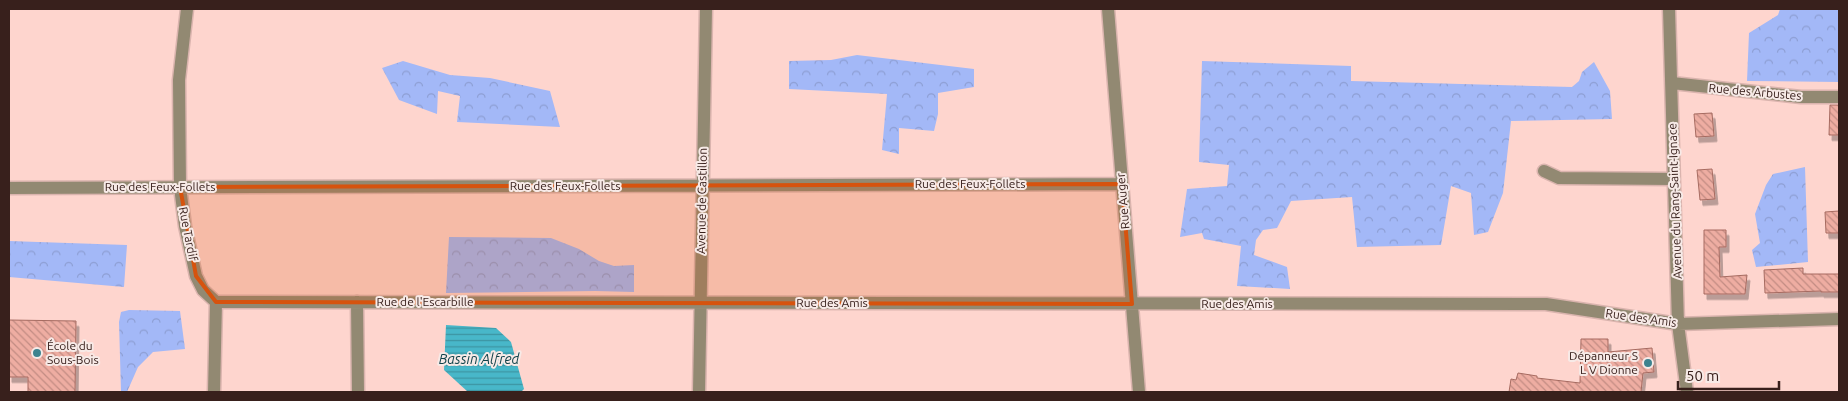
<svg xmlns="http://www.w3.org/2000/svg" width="1848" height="401" font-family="Ubuntu,sans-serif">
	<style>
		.forest { fill: url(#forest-crowns) }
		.water { fill: url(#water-rules) }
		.building { fill: url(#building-back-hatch); stroke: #a66b61; filter: url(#shadow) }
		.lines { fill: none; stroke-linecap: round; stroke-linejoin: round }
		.minor-casing { stroke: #dab4ae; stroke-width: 15 }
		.minor { stroke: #928972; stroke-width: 12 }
		.marked { fill: #d6530e; fill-opacity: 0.2; stroke: #d6530e; stroke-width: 4; stroke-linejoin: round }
		.poi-dot { fill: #3d838f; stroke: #f7eae7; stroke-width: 2 }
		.labels { text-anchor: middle; stroke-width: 4; stroke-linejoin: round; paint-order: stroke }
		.street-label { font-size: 12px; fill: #38201c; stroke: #f7eae7 }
		.poi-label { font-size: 12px; fill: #38201c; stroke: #f7eae7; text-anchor: start }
		.water-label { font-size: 14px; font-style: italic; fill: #10424a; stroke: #f7eae7 }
	</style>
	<defs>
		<pattern id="forest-crowns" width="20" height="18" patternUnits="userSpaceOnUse" patternTransform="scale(1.25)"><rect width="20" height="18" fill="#a3b8f7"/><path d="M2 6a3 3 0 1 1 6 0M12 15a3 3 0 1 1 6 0" fill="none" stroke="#8d9ed3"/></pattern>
		<pattern id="water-rules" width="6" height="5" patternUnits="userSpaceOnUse" patternTransform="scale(1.25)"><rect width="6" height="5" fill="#48b7c9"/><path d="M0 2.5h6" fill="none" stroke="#3d94a2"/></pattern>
		<pattern id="building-back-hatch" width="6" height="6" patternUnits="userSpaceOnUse" patternTransform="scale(1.25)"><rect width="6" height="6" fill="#eeada2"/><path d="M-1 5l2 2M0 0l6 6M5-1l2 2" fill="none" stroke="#c28c83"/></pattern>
		<filter id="shadow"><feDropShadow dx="3" dy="5.5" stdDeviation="0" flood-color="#0004"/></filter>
	</defs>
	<rect width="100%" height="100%" fill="#fed5ce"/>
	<path class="forest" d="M1780,9H1839V82L1747,81L1749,33L1778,15Z
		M857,55L974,69V87L938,93V114L934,131L899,128V154L882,150L887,94L789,89V61L831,60Z
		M403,61L450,75L490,78L550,91L560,127L457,122L460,96L438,91L437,114L399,100L382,68Z
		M1202,61L1351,66V81L1572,87L1579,81L1582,72L1594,62L1610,91L1612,119L1511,121L1503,193L1488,232L1474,235L1471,193L1451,186L1441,245L1357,247L1352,197L1291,201L1277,228L1263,230L1256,240L1254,255L1287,267L1290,289L1237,286L1241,246L1204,239L1202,233L1180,237L1187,189L1227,186L1229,165L1199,162Z
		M1805,167L1808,262L1756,267L1752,250L1760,243L1755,214L1766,185L1773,174Z
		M449,237L551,238L579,249L599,261L614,266L634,265V292L595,291L446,293Z
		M9,241L127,245L124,287L9,277Z
		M129,310L180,311L185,349L153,352L138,367L127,392H121L119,322L121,312Z"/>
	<path class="water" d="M446,325L496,328L511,342L524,389L521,392H468L444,370Z"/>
	<path class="building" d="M1830,105H1839V135H1829Z
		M1712,113L1714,136L1696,137L1694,114Z
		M1712,169L1715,199L1700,200L1697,170Z
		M1839,211V233H1826L1825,212Z
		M1704,230H1726V247H1719L1720,277L1747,275L1745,294H1704Z
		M1803,268V274H1839V292H1821V291L1765,293L1764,270Z
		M9,320L76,321L75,392H28V377H9Z
		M1581,339H1608V352L1652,348L1654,372L1643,373L1641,392H1509L1511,379L1516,380L1518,373L1537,376V378L1580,383Z"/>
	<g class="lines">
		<g class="minor-casing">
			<path id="minor" d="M187,9L179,80L180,187L185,226L196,276L203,290L216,302L214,392
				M1108,9L1139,392
				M1669,9L1678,324L1687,392
				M1672,83L1801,97H1839
				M1544,171L1559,178L1673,179
				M9,188L1122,184
				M216,302L1546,304L1678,324L1839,319
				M357,302L358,392
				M699,392L706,9"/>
		</g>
		<use href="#minor" class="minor"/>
	</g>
	<path class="marked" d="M1122,184L1132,304L216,302L196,276L180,187Z"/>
	<g class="poi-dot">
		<circle cx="37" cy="353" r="5"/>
		<circle cx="1648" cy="363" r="5"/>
	</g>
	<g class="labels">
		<g class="street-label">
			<text transform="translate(1755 92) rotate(5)" y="4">Rue des Arbustes</text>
			<text x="970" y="188">Rue des Feux-Follets</text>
			<text x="565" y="190">Rue des Feux-Follets</text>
			<text x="160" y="191">Rue des Feux-Follets</text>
			<text transform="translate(702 201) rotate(-89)" y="4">Avenue de Castillon</text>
			<text transform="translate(1123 201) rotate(-95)" y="4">Rue Auger</text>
			<text transform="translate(1675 201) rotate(-92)" y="4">Avenue du Rang-Saint-Ignace</text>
			<text transform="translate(188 234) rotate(79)" y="4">Rue Tardif</text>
			<text x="425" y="306">Rue de l'Escarbille</text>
			<text x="832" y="307">Rue des Amis</text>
			<text x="1237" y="308">Rue des Amis</text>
			<text transform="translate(1641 318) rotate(8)" y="4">Rue des Amis</text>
		</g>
		<g class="poi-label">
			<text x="47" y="350">École du<tspan x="47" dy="14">Sous-Bois</tspan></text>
			<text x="1638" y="360" text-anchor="end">Dépanneur S<tspan x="1638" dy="14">L V Dionne</tspan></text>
		</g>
		<g class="water-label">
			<text x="479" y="364">Bassin Alfred</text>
		</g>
	</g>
	<rect width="1848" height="401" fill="none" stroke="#38201c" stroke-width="20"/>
	<path d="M1678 381v8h101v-8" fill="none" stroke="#38201c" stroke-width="2.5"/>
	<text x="1686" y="381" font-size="15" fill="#38201c" stroke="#f7eae7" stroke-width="4" paint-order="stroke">50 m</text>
</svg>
